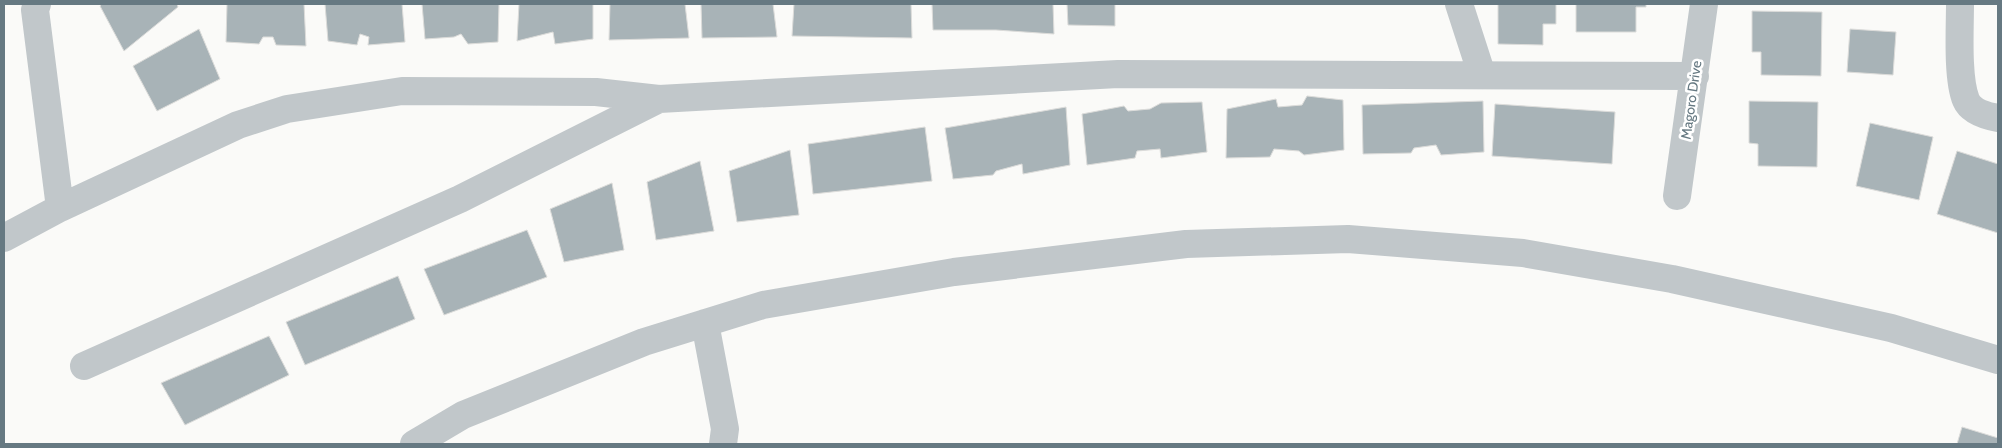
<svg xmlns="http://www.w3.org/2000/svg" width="2002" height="448" font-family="Cabin,sans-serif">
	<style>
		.building { fill: #a8b3b7; stroke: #dcdcda }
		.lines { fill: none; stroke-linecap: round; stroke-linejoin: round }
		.minor { stroke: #c1c7ca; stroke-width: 28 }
		.labels { text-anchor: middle; stroke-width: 5; stroke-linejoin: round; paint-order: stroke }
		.street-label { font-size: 14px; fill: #667982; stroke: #fff }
	</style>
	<rect width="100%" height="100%" fill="#fafaf8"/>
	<path class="building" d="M102,4H177L178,7L124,51L100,6Z
		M227,4H304L306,46L276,45L273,37H263L259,44L226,42Z
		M325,4H402L405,42L368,45L369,37L360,34L357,45L328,41Z
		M422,4H499L498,42L468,44L461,34L454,37L425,39Z
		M519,4H593V39L555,44L553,32L517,41Z
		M610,4H685L689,38L609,40Z
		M701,4H773L777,37L702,38Z
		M794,4H911L912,38L792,36Z
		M932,4H1053L1054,34L996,30H933Z
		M1067,4H1115V26L1068,25Z
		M1498,4H1556V24H1543V45L1498,44Z
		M1576,4H1646V7H1636V32H1576Z
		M1752,11L1822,12L1821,76L1761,75V52H1752Z
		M199,29L220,79L157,111L133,66Z
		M1850,29L1896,32L1893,75L1847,72Z
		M1307,96L1343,100L1344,150L1304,155L1299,151L1274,149L1270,157L1226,158L1227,109L1276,99L1278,107L1302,105Z
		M1483,101L1484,152L1441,155L1436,145L1414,148L1411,153L1363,154L1362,105Z
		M1749,101L1818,102L1817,167L1758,166V144L1749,143Z
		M1202,102L1207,152L1161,158L1160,149L1137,151L1135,158L1087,165L1082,114L1124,106L1128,111L1150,109L1161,103Z
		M1495,104L1615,112L1612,164L1492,156Z
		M1066,107L1070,165L1023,174L1022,164L996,171L993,175L953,179L945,128Z
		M1870,123L1933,137L1919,200L1856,186Z
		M925,127L932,181L813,194L808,144Z
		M790,150L799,215L737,222L729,171Z
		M1957,151L1998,164V233L1937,214Z
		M700,161L714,231L656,240L647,182Z
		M612,183L624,250L564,262L550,209Z
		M527,230L547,277L444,315L424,269Z
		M398,276L415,319L305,365L286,322Z
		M269,336L289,375L185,425L161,383Z
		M1962,427L1998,438V444H1957Z"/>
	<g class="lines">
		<path class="minor" d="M37,4L35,10L60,208
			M1459,4L1482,75
			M1960,4C1960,28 1957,78 1966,100C1971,112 1987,116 1998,118
			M1677,196L1704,4
			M4,238L60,208L238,125L287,109L402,91L596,92L659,99L1118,74L1695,76
			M705,323L725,429L723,444
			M84,366L460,199L659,99
			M414,444L463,415L644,342L763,305L954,272L1186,244L1348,239L1523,253L1672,279L1891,328L1998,360"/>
	</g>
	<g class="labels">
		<g class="street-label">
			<text transform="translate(1691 100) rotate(-82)" y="5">Magoro Drive</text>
		</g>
	</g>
	<rect width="2002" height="448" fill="none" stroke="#667982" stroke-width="10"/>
</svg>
